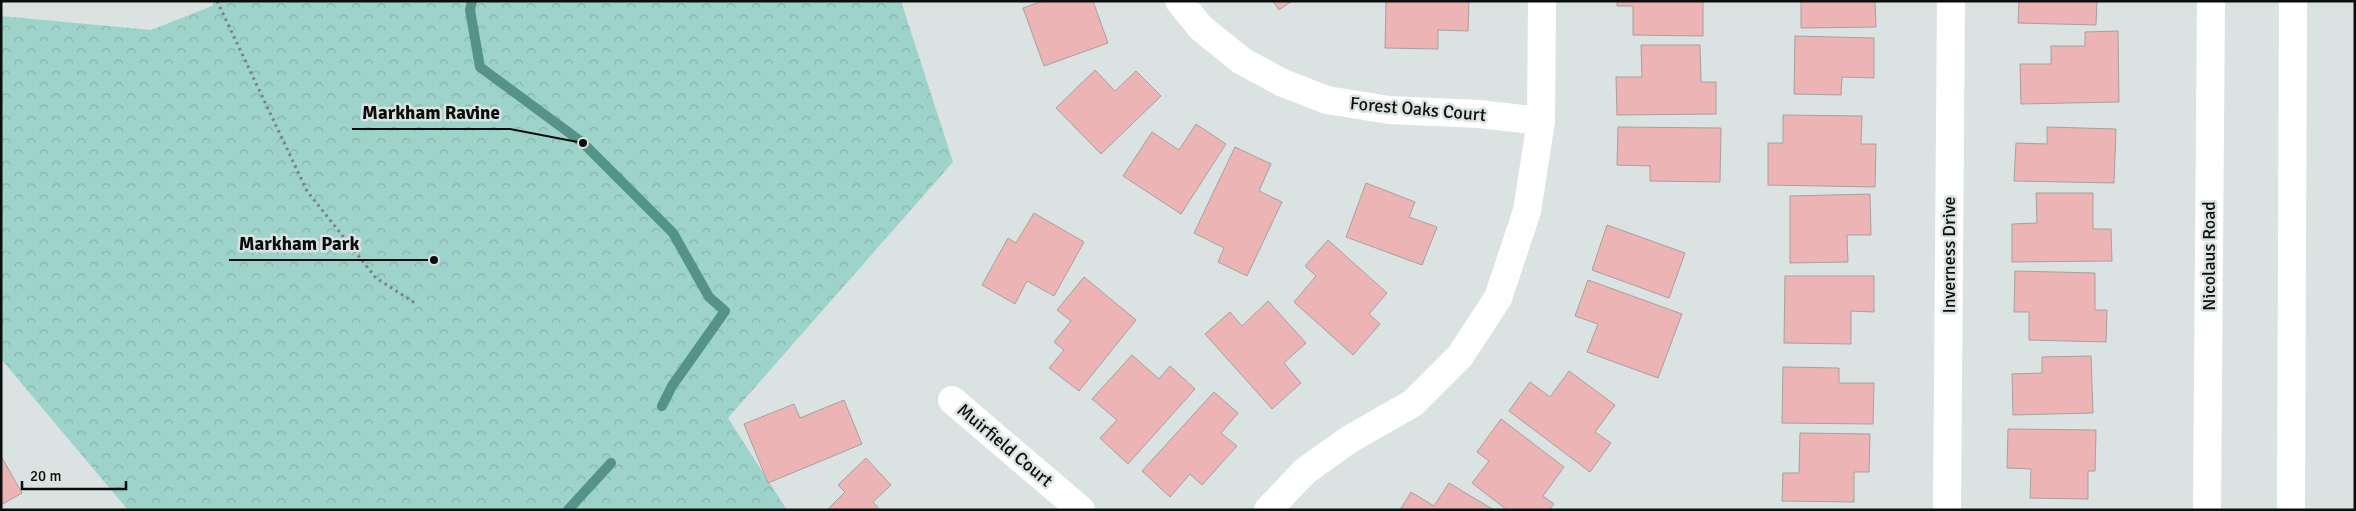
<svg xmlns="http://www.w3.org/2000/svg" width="2356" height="511" font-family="Signika,sans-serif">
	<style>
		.park { fill: url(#park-crowns) }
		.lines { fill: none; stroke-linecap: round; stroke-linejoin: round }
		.stream { stroke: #559289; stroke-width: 10 }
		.building { fill: #ecb4b5; stroke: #a89f9f }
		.path { stroke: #7b817f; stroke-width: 3; stroke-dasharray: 2.5 4; stroke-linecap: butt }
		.street { stroke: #fff; stroke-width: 28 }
		.secondary { stroke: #fff; stroke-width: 28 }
		.labels { text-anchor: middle; stroke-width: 5; stroke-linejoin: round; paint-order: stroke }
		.street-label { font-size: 18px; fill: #0b0e0d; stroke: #dae3e1 }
		.leader { fill: none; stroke: #0b0e0d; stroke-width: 2 }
		.callout-dot { fill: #0b0e0d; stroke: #dae3e1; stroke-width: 2 }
		.callout-label { font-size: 19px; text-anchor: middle; font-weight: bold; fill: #0b0e0d; stroke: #dae3e1; stroke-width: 5; stroke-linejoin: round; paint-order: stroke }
	</style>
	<defs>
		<pattern id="park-crowns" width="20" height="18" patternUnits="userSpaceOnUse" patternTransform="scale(1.25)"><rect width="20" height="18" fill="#9ed3ca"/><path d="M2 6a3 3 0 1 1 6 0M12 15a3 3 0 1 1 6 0" fill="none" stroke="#87b4ac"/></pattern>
	</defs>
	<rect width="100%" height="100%" fill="#dae3e1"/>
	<path class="park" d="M214,1H901L953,162L728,418L787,510H128L1,359V16L151,30L212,6Z"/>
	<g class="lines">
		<path class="stream" d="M472,1L470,10L480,67L583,143L673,233L709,297L725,311L672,386L662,406
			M568,510L611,463"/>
	</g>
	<path class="building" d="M1043,1H1093L1108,43L1044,66L1023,8Z
		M1273,1H1292L1279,10Z
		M1386,1H1469L1468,31L1438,30V49L1385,48Z
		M1617,1H1703V36L1633,35V6H1617Z
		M1801,1H1875L1876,27L1801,28Z
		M2019,1H2097L2096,25L2018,23Z
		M2118,31L2119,102L2021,104L2020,64H2051V46H2085V32Z
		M1795,36L1874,38V78L1842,77L1841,95L1794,94Z
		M1641,45H1700L1701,82H1716V114L1617,115L1616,77H1642Z
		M1095,70L1115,91L1136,71L1161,96L1101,154L1056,108Z
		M1783,115L1862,116L1861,144H1876L1875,187L1768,185V143H1783Z
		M1196,124L1226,144L1181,214L1123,176L1152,132L1179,150Z
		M1618,127L1721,128L1720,182L1650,181V166L1617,165Z
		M2047,127L2116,129L2114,183L2014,181L2016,143L2047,144Z
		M1235,147L1271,164L1259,191L1282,202L1247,276L1218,262L1224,248L1194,233Z
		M1366,183L1415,202L1409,217L1437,227L1422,265L1346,237Z
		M2036,193H2093V229H2111L2112,261L2012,262V224L2037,223Z
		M1870,194L1871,235H1847L1848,262L1790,263V196Z
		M1034,213L1084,242L1054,296L1027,281L1015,304L982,285L1008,238L1016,243Z
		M1607,225L1685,253L1669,298L1592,270Z
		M1328,240L1387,293L1369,314L1380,324L1353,355L1294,302L1316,276L1305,266Z
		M2015,271L2095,273V310H2107L2106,342L2029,340V312H2014Z
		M1785,276H1874V312L1851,311V344L1784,343Z
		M1084,277L1136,320L1079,391L1049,368L1064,350L1054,342L1071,321L1057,310Z
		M1588,280L1682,314L1658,378L1587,352L1598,324L1575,316Z
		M1268,301L1306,343L1284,363L1301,383L1272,409L1205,334L1230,312L1242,326Z
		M1132,355L1159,379L1170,366L1195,389L1128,464L1100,438L1117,420L1092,399Z
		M2091,356L2093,413L2013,415L2012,374L2042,373V357Z
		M1783,367L1839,368V383H1874L1873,424L1782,423Z
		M1569,371L1615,405L1595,432L1611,443L1590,472L1509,411L1530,382L1550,397Z
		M1214,392L1238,413L1221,433L1237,446L1202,485L1190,474L1170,497L1142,471Z
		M844,400L862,444L768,483L744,424L794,404L800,418Z
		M1501,419L1564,467L1543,496L1554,504L1549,510H1507L1472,483L1489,461L1477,452Z
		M2008,429L2096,430L2095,471H2088V499L2030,498L2031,469L2007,468Z
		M1800,433L1870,434L1869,472H1854V502L1782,501L1783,473H1799Z
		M1,456L22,493L1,505Z
		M866,458L891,485L873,502L880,510H827L845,492L838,485Z
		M1449,483L1494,510H1400L1411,492L1434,506Z"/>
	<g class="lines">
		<path class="path" d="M217,1L307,191L376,278L415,303"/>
		<path class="street" d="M1179,1L1201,28L1242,61L1283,83L1327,100L1389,110L1479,114L1541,121
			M952,400L1081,510
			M1268,510L1305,471L1350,439L1413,403L1460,356L1498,298L1527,211L1541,121L1542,1
			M1947,510L1951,1"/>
		<path class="secondary" d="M2207,510L2211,1
			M2291,510L2293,1"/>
	</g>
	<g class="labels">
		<g class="street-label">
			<text transform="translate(1418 109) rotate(5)" y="6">Forest Oaks Court</text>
			<text transform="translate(1949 255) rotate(-90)" y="6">Inverness Drive</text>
			<text transform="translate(2209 256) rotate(-90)" y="6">Nicolaus Road</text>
			<text transform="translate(1005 445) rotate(40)" y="6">Muirfield Court</text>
		</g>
	</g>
	<path class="leader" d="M583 143L510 129H352M434 260L370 260H229"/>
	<g class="callout-dot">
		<circle cx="583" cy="143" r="5"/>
		<circle cx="434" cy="260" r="5"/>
	</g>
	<g class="callout-label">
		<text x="431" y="119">Markham Ravine</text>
		<text x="299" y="250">Markham Park</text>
	</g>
	<rect width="2356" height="511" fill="none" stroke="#0b0e0d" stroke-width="5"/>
	<path d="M22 481v8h104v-8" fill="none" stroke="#0b0e0d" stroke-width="2.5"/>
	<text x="30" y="481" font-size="15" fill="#0b0e0d" stroke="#dae3e1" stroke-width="4" paint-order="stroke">20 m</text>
</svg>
